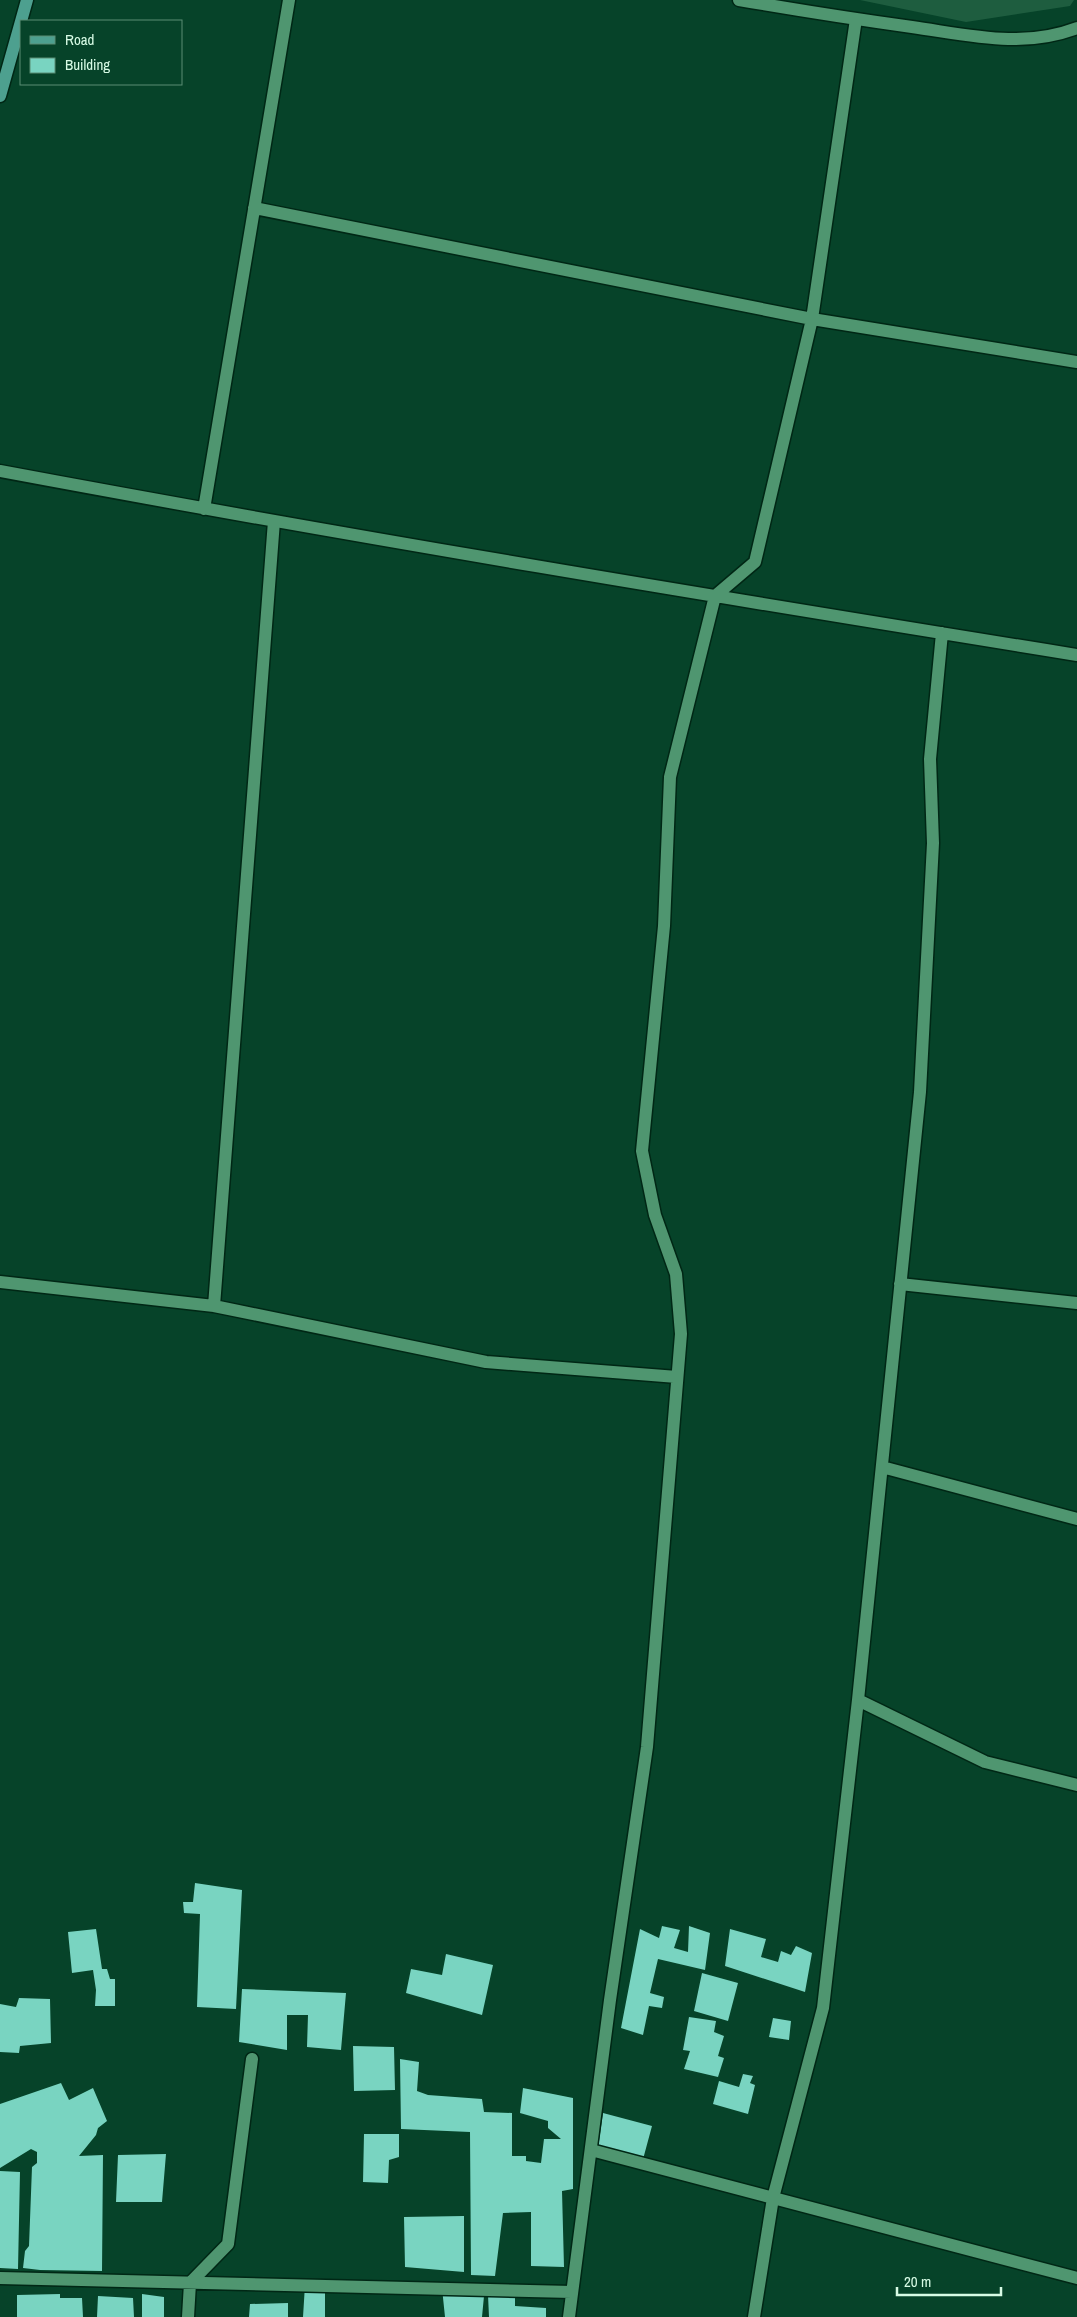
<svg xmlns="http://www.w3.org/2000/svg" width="1077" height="2317" font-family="'Archivo Narrow',sans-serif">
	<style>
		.green { fill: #1e5d3f }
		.building { fill: #79d4c1 }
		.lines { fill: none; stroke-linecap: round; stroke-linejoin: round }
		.minor-casing { stroke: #002715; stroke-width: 15 }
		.secondary-casing { stroke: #002715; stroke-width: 15 }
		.minor { stroke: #4f9670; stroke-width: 12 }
		.secondary { stroke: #4da08f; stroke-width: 12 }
	</style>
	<rect width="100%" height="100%" fill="#064329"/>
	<path class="green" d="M860,0H1074L1070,6L966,22Z"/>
	<path class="building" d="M195,1883L242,1890L236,2009L197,2007L200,1914L184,1913L183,1902H193Z
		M662,1926L680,1930L674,1948L688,1952L689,1926L710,1933L705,1970L658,1959L650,1993L664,1997L662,2008L649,2006L643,2035L621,2028L640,1929L659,1938Z
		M96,1929L102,1969H107L110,1979H115V2006H95L96,1990L93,1970L72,1973L68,1932Z
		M730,1929L766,1939L761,1957L778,1962L781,1951L791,1955L796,1946L812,1953L805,1992L725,1966Z
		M446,1954L493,1965L482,2015L406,1993L411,1969L442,1975Z
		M702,1973L738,1983L728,2021L694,2011Z
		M242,1989L346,1993L341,2050L307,2047L308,2015H287V2050L239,2042Z
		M19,1998L50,1999L51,2043L20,2046L19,2053L0,2052V2004L16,2007Z
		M689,2017L716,2021L714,2032L724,2036L718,2056L724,2058L718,2077L684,2069L690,2051L683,2050Z
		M773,2018L791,2021L789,2040L769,2037Z
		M353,2046L394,2047L395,2090L354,2091Z
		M400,2059L419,2062L417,2091L428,2095L482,2099L484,2112L512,2113V2156H526V2161L541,2163L544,2139H561L548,2128V2121L520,2113L523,2088L573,2098V2189L562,2191L564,2267L531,2266V2212L503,2213L495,2276L471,2275L470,2132L401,2129Z
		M743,2074L753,2076L750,2083L755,2085L748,2114L713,2104L719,2081L739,2087Z
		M61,2083L69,2100L93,2088L107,2121L98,2128L96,2135L79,2156L103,2155L102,2271L40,2270L23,2268L25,2251L29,2246L32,2167L37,2163V2152L31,2149L0,2168V2104Z
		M603,2113L652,2126L642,2163L598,2148Z
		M364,2134H399V2157L389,2160L388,2183L363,2182Z
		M166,2154L162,2202H116L118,2155Z
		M0,2171L20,2172L18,2269L0,2268Z
		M464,2216V2272L405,2267L404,2217Z
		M305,2285H325V2317H303Z
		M442,2288L484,2296L482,2317H445Z
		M60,2294V2298H82L83,2317H17V2295Z
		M142,2294L164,2297V2317H142Z
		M488,2295L515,2297V2306L546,2308V2317H489Z
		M98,2296L133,2298L134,2317H97Z
		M288,2303V2317H249L250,2304Z"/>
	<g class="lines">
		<g class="minor-casing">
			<path id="minor" d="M739,0C797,10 854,19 912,27C969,35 1022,49 1077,28
				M254,208L812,319L1077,362
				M0,471C358,538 717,597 1077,655
				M204,509L289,0
				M0,1282L214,1306L486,1362L677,1377
				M900,1284L1077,1303
				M214,1306L274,521
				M882,1467L1077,1519
				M858,1700L985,1762L1077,1785
				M591,2150L1077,2278
				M0,2278L572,2292
				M188,2317L190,2283L228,2244L252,2059
				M569,2317L610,2000L647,1747L681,1334L676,1274L655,1215L642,1151L664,926L670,777L715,596L755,562L812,319L856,19
				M754,2317L773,2198L823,2008L858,1700L920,1092L933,843L930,759L942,633"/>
		</g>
		<g class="secondary-casing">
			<path id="secondary" d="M0,96L27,0"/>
		</g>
		<use href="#minor" class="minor"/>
		<use href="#secondary" class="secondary"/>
	</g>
	<rect x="20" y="20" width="162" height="65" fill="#064329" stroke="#5a8d74"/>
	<rect x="30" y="36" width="25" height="8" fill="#4da08f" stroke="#5a8d74"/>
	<text x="65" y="45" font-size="15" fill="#d7fbe5">Road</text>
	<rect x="30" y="58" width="25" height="15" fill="#79d4c1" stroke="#5a8d74"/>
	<text x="65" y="70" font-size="15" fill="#d7fbe5">Building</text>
	<path d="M897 2287v8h104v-8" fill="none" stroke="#d7fbe5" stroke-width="2.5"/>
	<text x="904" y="2287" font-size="15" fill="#d7fbe5" stroke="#064329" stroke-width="4" paint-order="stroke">20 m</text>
</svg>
